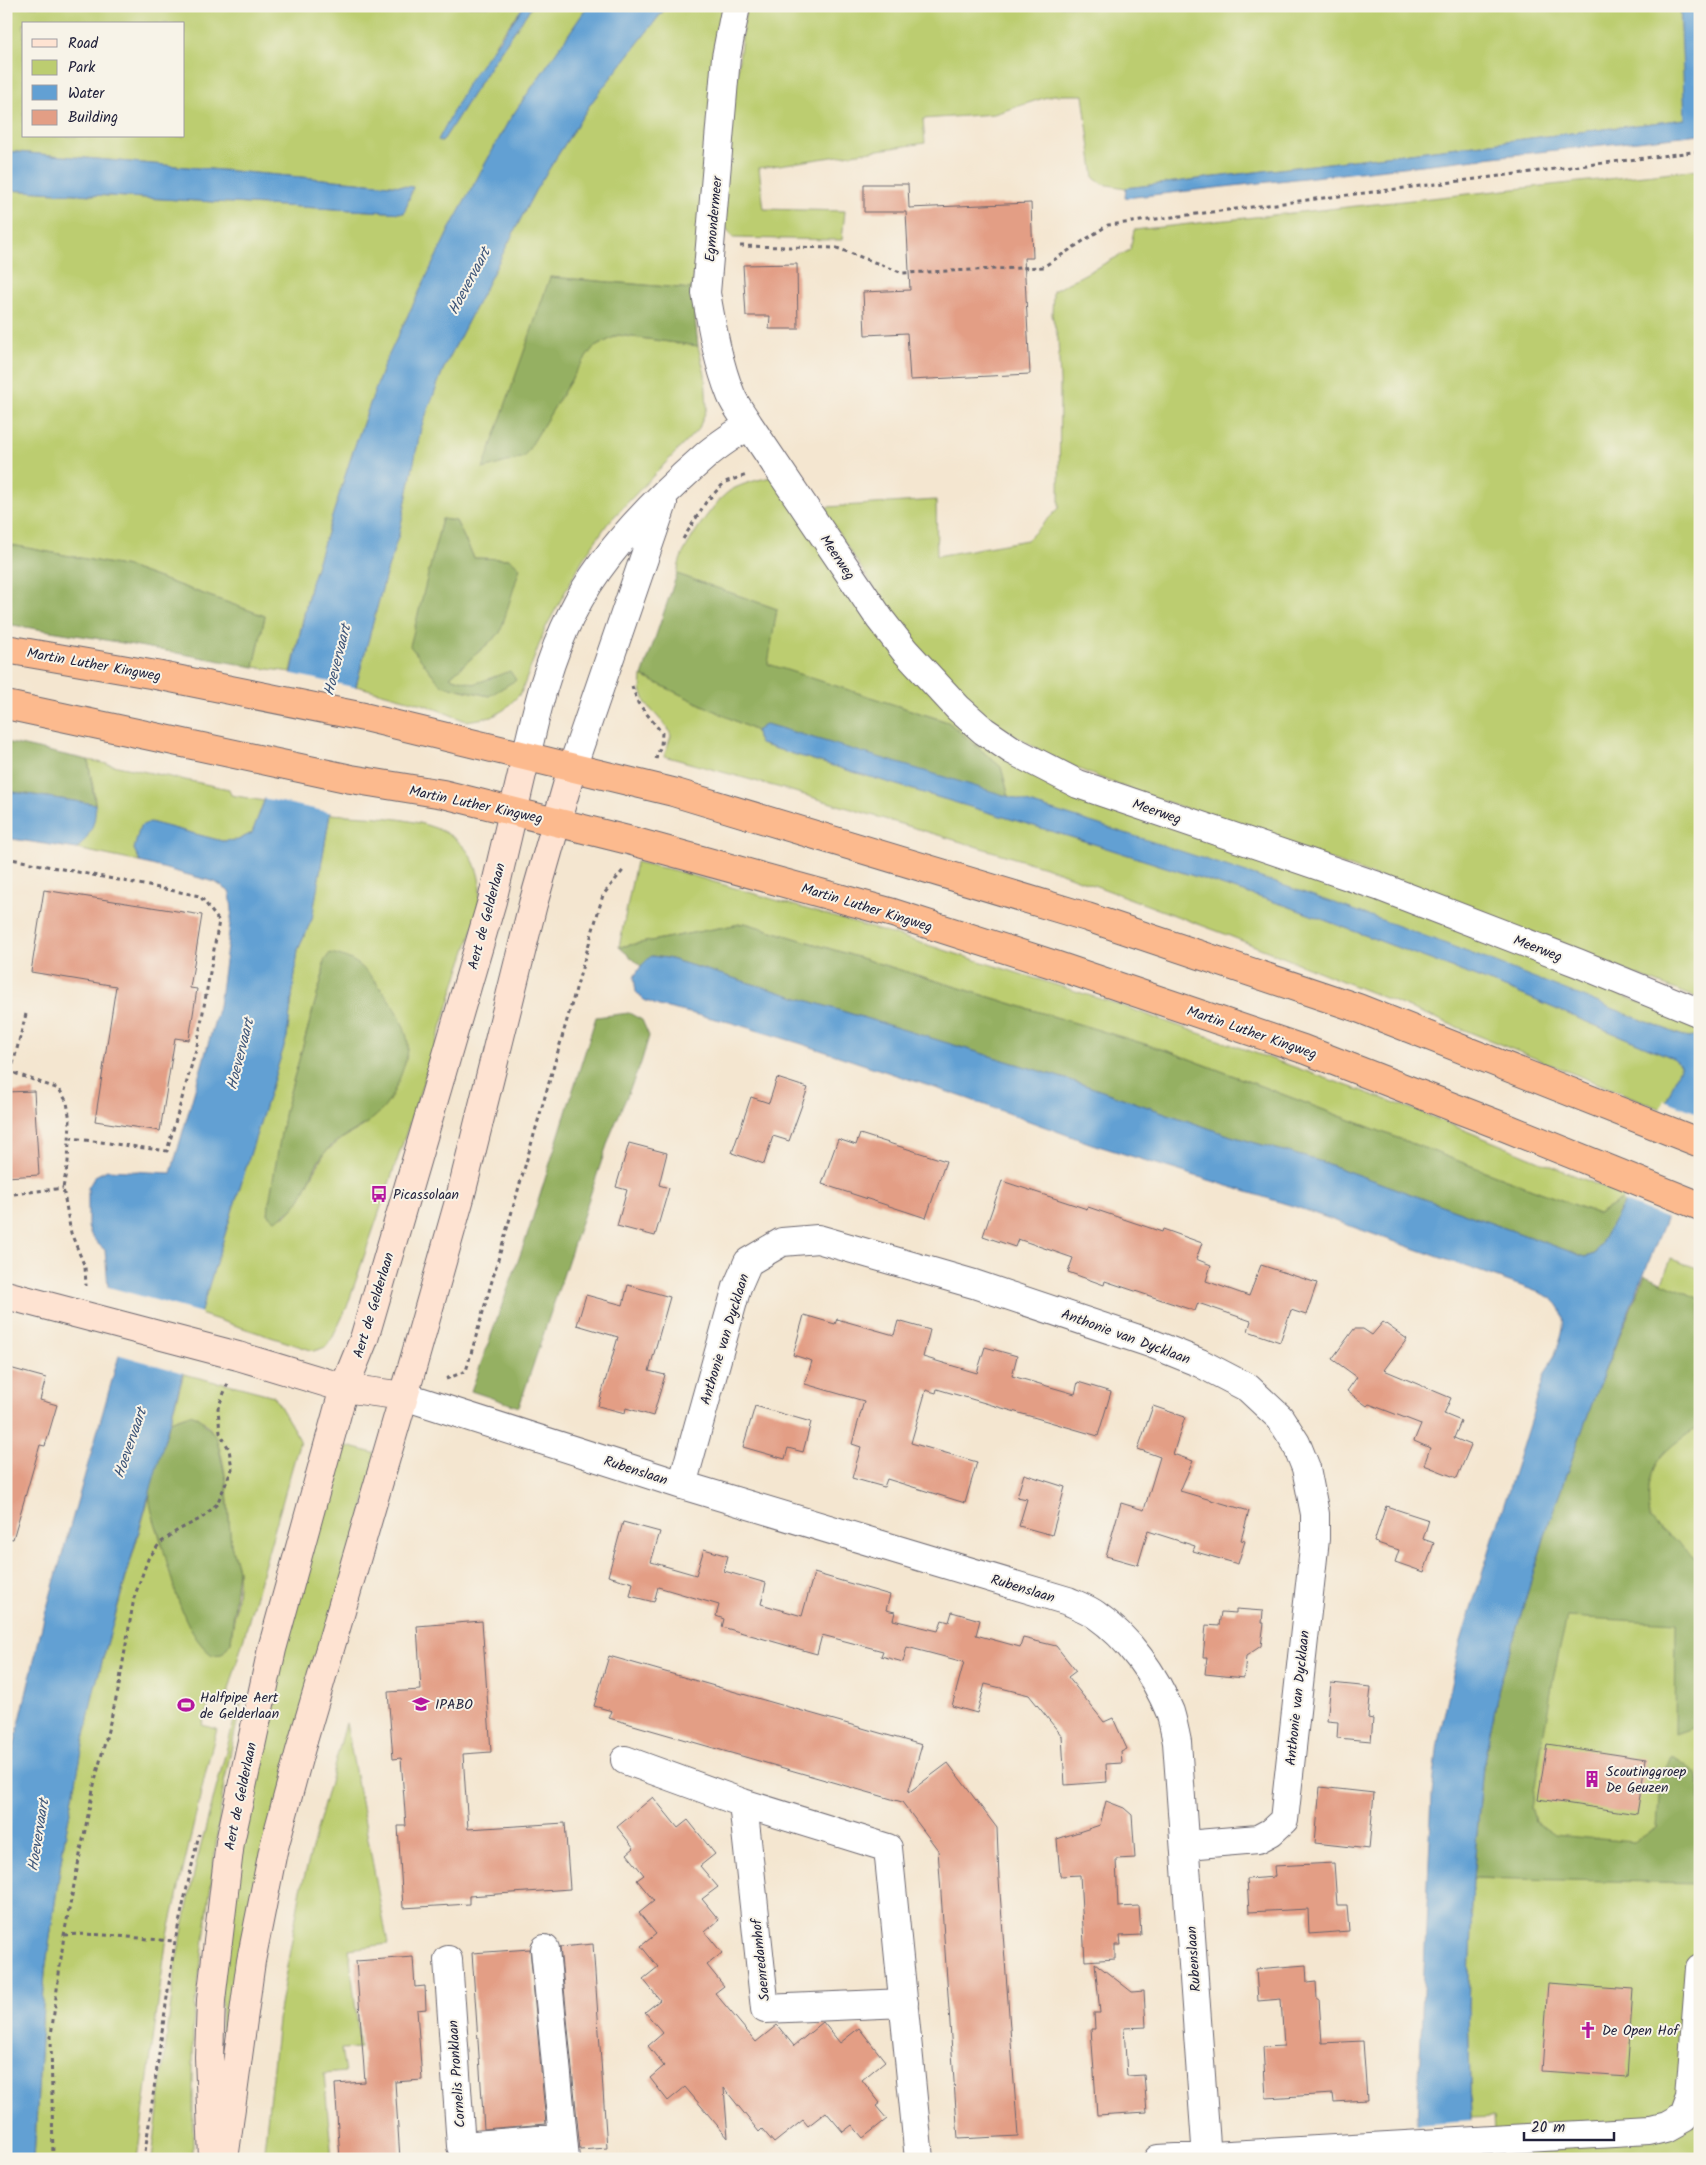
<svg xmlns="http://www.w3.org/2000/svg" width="1706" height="2165" font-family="Kalam,sans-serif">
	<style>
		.green { fill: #bccd70; stroke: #6f7856; fill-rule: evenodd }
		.forest { fill: #95b062; stroke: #5c694e }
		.water { fill: #62a0d3; stroke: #426187 }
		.pier { fill: #f4e6d0 }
		.building { fill: #e39e85 }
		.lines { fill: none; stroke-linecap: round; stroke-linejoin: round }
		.street-casing { stroke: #6c676f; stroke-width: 30 }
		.secondary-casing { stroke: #6c676f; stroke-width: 30 }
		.highway-casing { stroke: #6c676f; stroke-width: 30 }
		.path { stroke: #6c676f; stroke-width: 3; stroke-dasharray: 4 4; stroke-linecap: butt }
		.street { stroke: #fff; stroke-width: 28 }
		.secondary { stroke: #fee3d2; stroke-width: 28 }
		.highway { stroke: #fcba8e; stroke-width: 28 }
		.labels { text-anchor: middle; stroke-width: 4; stroke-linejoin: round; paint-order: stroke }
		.street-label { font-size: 14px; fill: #22223b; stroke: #f7f3e8 }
		.poi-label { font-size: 14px; fill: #22223b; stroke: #f7f3e8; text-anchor: start }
		.water-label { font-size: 15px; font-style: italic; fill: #3c5478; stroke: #f7f3e8 }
	</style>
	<rect width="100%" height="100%" fill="#f7f3e8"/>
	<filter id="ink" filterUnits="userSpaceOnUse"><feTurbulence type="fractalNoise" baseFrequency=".02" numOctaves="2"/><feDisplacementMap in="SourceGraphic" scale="10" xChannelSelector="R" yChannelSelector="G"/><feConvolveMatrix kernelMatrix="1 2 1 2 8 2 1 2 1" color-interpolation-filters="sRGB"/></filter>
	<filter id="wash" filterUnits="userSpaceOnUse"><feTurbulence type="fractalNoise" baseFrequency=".0096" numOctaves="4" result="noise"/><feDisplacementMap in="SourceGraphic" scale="20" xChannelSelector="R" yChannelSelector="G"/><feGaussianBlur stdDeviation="1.12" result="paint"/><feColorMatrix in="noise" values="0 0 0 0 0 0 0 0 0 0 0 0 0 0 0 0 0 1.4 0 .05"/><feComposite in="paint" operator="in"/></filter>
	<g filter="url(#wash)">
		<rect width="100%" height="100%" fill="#f4e6d0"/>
		<path class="green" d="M6,6H524L498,39L442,142L493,62L532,6H588L508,122L450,228L384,365L353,451L311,583L291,672L254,667L265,616L128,567L6,544V190L404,213L413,187L6,151ZM24,24H184V136H24Z
			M667,6H728L710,165L692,289L550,277L524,456L577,370L592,348L618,335L698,346L705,374L707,408L699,428L608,523L583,559L545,629L521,693L505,709L492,717L466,721L423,704L356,686L386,574L399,534L421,428L443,370L535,191L591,103ZM442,519L456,521L474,558L509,559L500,633L450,677L474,684L510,672L489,696L441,685L411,646Z
			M746,6H1680L1686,119L1126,188L1102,184L1094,178L1083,95H1053L994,114L923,119L925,143L759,168L764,209L845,211L842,240L733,238L722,222L724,174Z
			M1700,169V999C1551,943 1402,885 1252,831C1157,796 1051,773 973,704C914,652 871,584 829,518L827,507L936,500L937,556L1027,540L1059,508L1060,382L1058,339L1052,315L1053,291L1130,250L1134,230Z
			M771,477L968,729L1424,916L1686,1021L1699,1027L1695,1036L1689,1038C1465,951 1240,867 1009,797L1001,767L948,722L767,664L777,609L677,574C678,569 679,563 681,558C687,542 716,499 731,490C744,483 757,480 771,477Z
			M642,676L756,731L757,738L760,744L1094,844L1287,906L1513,991L1673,1058L1682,1065L1664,1110L1225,934L1048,868L788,790L664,756L671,736L668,728L646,704L641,690Z
			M88,760L229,789L231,795L264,801L252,833L238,840L222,841L150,822L134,849L140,862L77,849C105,819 94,797 88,760Z
			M330,814C370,817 435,815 463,846C473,856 480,874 480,888C481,913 463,957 455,983C422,1092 383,1199 347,1307L333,1337L326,1347L314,1351L200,1314L287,1037L298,950L312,919ZM324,961L367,1124L343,1138L325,1152L297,1204L286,1216L268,1215L285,1110L323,974Z
			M636,862L673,870L902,937L1117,1004L1418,1111L1627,1197L1598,1214L1171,1052L745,923L619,947Z
			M1671,1259L1700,1269V2159H1497L1494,2117L1471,2118L1468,2006L1473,1878L1498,1879L1584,1477Z
			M184,1374L219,1383L221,1382L274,1396L300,1440L225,1704L210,1699L202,1725L217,1729L208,1762L166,1944L137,2159H34L45,1972L63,1848L93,1694L150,1494L153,1515L162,1545L231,1642C233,1621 240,1590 238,1570C237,1561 232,1553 231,1544C227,1513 231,1430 195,1416C187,1413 178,1419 170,1421Z
			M336,1443L377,1454L222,2083L221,1975L251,1757Z
			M241,1704L224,1783L193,2025V2159H152L176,1962L196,1864L238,1706Z
			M346,1723L388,1944L349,1949L360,2048L341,2049L345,2072L324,2074L332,2159H263L279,2011L301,1889Z"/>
		<path class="forest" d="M550,277L692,289L698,346L618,335L593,348L577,370L524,457L483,469Z
			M442,519L456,521L474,558L510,559L520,568L500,633L450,677L474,684L510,671L516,680L489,696L441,685L410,646Z
			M6,544L128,567L265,616L254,667L95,638L6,624Z
			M677,574L777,609L768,664L948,722L1001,767L1009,797L766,724L756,731L642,676Z
			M6,742L88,760L95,804L6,791Z
			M745,923L1171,1052L1598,1214L1627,1197L1595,1254L1585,1257L1322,1162L1231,1136L1079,1083L667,958L651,956L641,966L619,947Z
			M330,953C340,955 349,958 358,964C377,979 411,1025 408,1050C406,1065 393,1098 383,1109C367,1128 341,1134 325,1152C306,1175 307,1208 275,1220L268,1215L269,1203L285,1110L323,974L324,961Z
			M629,1013L642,1020L649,1036L641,1063L610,1136L519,1407L471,1391L528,1233L596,1017Z
			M1645,1275L1700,1299V1426C1657,1454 1644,1466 1650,1519L1700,1563V1725L1675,1734L1676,1623L1567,1617L1554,1674L1531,1809L1535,1822L1554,1835L1634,1842L1657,1828L1660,1783L1671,1755L1696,1773L1700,1780L1698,1883L1473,1878L1483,1766L1500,1683L1550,1519L1598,1387Z
			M190,1414L198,1417L216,1436L226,1480L231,1545L238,1569L231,1642L222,1654L212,1655C182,1632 172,1579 162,1544C158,1528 148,1509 150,1492C154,1468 164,1444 170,1421Z"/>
		<path class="water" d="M524,6H532L493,62L442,142L438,140L469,81Z
			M588,6H667L591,103L535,191L443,370L421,428L399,534L386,574L356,686L330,814L312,919L298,950L287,1037L200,1314L93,1694L63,1848L45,1972L34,2159H6V1780L44,1618L136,1296L108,1287L105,1250L98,1244L91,1235L88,1226V1188L95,1176L107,1170L171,1173L219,1006L232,910L230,892L215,882L140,862L134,849L140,826L150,822L222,841L238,840L252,833L264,801L311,583L353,451L384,365L450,228L508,122Z
			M1680,6H1697L1700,27V134L1125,198L1126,188L1685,119Z
			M6,151L413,187L404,213L6,190Z
			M766,724C940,775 1113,827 1285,886C1421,932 1555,986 1688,1038L1695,1036L1700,1024V1135L1598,1387L1550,1519L1500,1683L1483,1766L1473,1878L1468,2006L1472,2159H1420L1417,2123L1432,1795L1438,1742L1460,1644L1545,1374C1556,1351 1578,1315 1549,1297C1541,1293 1532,1290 1524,1287L1296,1207L1092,1144L966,1098L799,1043L729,1022L659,1006L644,1000L636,992L634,977L641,966L651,956L667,958L1079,1083L1231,1136L1322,1162L1585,1257L1595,1254L1627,1197L1681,1065L1673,1058L1513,991L1287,906L1094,844L760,744L757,738L756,731Z
			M6,791L95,804C97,822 90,836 77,849L6,838Z"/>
		<path class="pier" d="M288,673L358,688L333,813L262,798Z
			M1664,1100L1700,1114V1142L1668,1219L1622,1201Z
			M105,1286L202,1313L187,1374L117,1354L133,1298L107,1289Z
			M1473,2121L1474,2159H1417L1414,2125Z"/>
		<g id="blocks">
			<path class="building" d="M864,184H908L909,208L1031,203L1033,258H1024L1030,374L910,380L907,333L865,335L863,292L910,290L906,212H864Z
				M797,264L798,329H769L770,316H746L743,265Z
				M44,890L202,915L190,988L197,989L189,1040L175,1038L160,1131L95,1121L116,986L31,972Z
				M777,1078L808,1088L789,1141L773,1136L764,1164L732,1153L751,1097L769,1103Z
				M34,1091L39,1175L6,1177V1092Z
				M860,1134L946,1161L926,1218L822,1184L838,1139L856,1145Z
				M629,1143L667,1153L659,1185L669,1188L655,1236L617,1226L627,1190L616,1187Z
				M1002,1181L1087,1209L1088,1207L1162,1232L1163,1229L1202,1243L1196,1259L1211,1265L1206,1281L1249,1296L1261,1265L1317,1283L1306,1315L1291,1310L1280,1342L1248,1331L1251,1321L1198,1303L1195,1311L1105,1281L1104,1285L1068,1272L1073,1258L1018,1239L1015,1247L983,1236Z
				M628,1285L670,1297L649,1371L665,1375L653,1416L626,1408L625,1413L598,1406L618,1337L577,1325L586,1295L623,1305Z
				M804,1315L835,1324L837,1319L894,1335L898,1321L930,1330L923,1357L977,1373L985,1347L1017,1356L1012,1376L1075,1394L1078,1382L1111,1392L1098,1436L937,1389L936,1393L926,1390L911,1443L977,1462L965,1503L887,1479L884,1487L852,1478L861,1447L852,1444L864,1401L805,1384L812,1361L793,1355Z
				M1383,1322L1407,1339L1384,1370L1451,1398L1444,1414L1461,1421L1454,1438L1471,1445L1457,1478L1424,1465L1430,1448L1414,1441L1421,1424L1369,1404L1367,1406L1347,1391L1357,1377L1332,1359L1354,1329H1363L1372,1335Z
				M6,1367L46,1378L40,1400L57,1405L45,1446L40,1445L13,1539L6,1538Z
				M755,1406L811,1422L803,1452L788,1448L785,1459L743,1447Z
				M1153,1406L1185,1417L1173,1454L1193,1461L1180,1491L1249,1511L1241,1540L1245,1541L1238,1564L1193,1551L1195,1546L1148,1531L1138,1565L1106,1556L1121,1503L1144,1510L1160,1457L1138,1449Z
				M1024,1474L1065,1487L1052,1535L1019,1526L1027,1499L1017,1497Z
				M1386,1506L1429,1520L1423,1539L1434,1543L1424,1572L1395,1562L1399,1550L1374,1542Z
				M623,1522L660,1532L651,1562L696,1575L704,1549L728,1556L724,1571L766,1583L761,1604L802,1616L814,1573L890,1595L886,1610L895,1612L893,1620L938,1631L942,1620L949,1622L952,1612L980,1620L976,1635L1020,1647L1023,1638L1056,1646L1076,1671L1068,1677L1104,1722L1113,1718L1127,1749L1121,1752L1122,1763L1106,1764L1107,1782L1065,1785L1062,1736L1029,1695L985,1684L977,1713L952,1706L964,1662L907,1647L903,1662L881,1656L883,1651L822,1635L817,1654L722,1627L724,1619L716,1616L719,1605L658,1587L654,1602L630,1596L633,1583L608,1576Z
				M1236,1609L1263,1611L1262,1623H1264L1261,1646L1246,1656L1244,1678L1205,1674L1207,1657H1203L1206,1625L1219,1626L1221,1612L1236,1613Z
				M482,1621L491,1752L463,1754L468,1829L565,1823L570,1889L469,1896V1904L403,1908L398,1826H406L401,1758L393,1759L388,1692L421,1690L417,1626Z
				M609,1656L922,1745L908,1793L948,1763L997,1828L999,1879L1018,2136L958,2139L938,1850L902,1802L609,1718L612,1711L594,1706Z
				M1331,1683L1371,1687L1368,1718L1373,1719L1371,1741L1337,1738L1338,1722L1327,1721Z
				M1547,1744L1646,1759L1637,1814L1538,1799Z
				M1320,1787L1374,1793L1369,1849L1315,1843Z
				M653,1797L678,1828L688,1820L715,1854L700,1866L718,1887L702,1899L719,1920L705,1932L722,1953L707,1965L724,1986L715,1993L756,2042L777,2025L794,2046L823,2022L840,2043L859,2028L885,2061L862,2080L880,2103L876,2106L887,2119L863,2138L852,2125L843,2132L826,2112L808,2126L803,2120L774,2143L762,2129L759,2132L724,2088L728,2138L685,2087L668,2101L650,2078L664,2066L648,2046L663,2033L645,2012L660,2000L643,1979L658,1967L641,1946L656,1934L639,1913L654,1901L637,1880L644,1875L627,1854L634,1848L617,1827Z
				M1106,1801L1124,1808L1132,1815L1135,1858L1116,1859L1118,1907L1139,1906L1141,1935L1120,1936L1121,1945H1115V1959L1085,1961L1080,1875L1060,1876L1057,1839L1100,1825Z
				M1334,1863L1337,1905H1347L1349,1931L1309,1934L1308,1909L1249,1912L1247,1879L1275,1877L1274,1866Z
				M593,1944L607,2148L580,2150L560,1947Z
				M530,1949L546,2124L484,2129L472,1953Z
				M413,1957L415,1987L425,1986L426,2009L417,2010L422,2080L395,2082L400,2159H340L335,2084L365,2082L356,1961Z
				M1095,1963L1132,1992L1144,1991L1146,2027L1124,2028L1127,2076L1144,2075L1147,2112L1097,2115L1091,2029H1095L1094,2013H1100Z
				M1306,1965L1307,1983L1316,1982L1317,1999H1319L1322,2043L1363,2041L1367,2100L1334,2102L1333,2094L1266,2098L1263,2047L1284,2046L1281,1999L1258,2001L1256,1969Z
				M1548,1983L1633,1989L1627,2077L1542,2071Z"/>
		</g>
	</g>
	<g filter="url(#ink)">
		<use href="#blocks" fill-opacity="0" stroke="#6c676f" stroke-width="1"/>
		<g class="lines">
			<g class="street-casing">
				<path id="street" d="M736,6L726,57L706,293C712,327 718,363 731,395C735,405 743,415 749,425L880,619L905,651L958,708L984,731L1012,750L1078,784L1378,886L1578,963L1700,1013
					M526,757C537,708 549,658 572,613C600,556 655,500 703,458C717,445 734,435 749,425
					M572,768L663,503
					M404,1396L682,1485L1068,1601C1077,1605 1088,1609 1096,1615C1129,1638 1155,1675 1170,1712C1173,1722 1175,1732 1177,1742L1207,2159
					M682,1485L737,1287L748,1262L782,1242L818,1239L974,1284L1153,1344L1200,1363L1248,1388L1280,1418L1296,1443L1306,1468L1315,1514V1539L1284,1820L1271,1832L1258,1839L1186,1845
					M625,1760L743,1803L888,1848L919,2159
					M743,1803L765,2009L904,2003
					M545,1949L565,2159
					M448,1960L461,2146L563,2138
					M1158,2159L1649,2131L1665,2127L1683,2117L1690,2098L1700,1968"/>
			</g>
			<g class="secondary-casing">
				<path id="secondary" d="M6,1295L238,1356L344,1388L404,1396
					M225,2152L251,1961L273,1851L300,1751L404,1396L460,1198L533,904L572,768
					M213,2159L209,2057L211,2000L230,1842L272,1649L344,1388L364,1339L492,901L526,757"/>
			</g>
			<g class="highway-casing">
				<path id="highway" d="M6,649L156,675L364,717L673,792L1087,917L1358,1008L1700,1143
					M6,705L351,779L443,794L632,841L893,913L1055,965L1303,1049L1507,1128L1700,1206"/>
			</g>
			<path class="path" d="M740,246L837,248L903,273L1043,267L1108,225L1700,151
				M683,539L706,502L725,482L747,475
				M632,686L638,703L662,733L661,745L656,759
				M6,858L200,896L219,921L197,1046L167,1151L71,1138
				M26,1014L11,1072L59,1089L67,1102L70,1121L68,1162L63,1188L71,1233L85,1267L86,1286
				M6,1195L63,1188
				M446,1379L466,1371L603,895L625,868
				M64,1935C101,1932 137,1939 175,1941
				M53,2159L51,2036L64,1935L94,1785L118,1691L134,1598L148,1559L160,1543L178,1530L202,1518L217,1504L232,1469L229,1449L220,1433L218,1408L228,1383
				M144,2159L175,1941L199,1834"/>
			<use href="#street" class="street"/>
			<use href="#secondary" class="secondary"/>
			<use href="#highway" class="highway"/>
		</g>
	</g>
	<defs>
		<g id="bus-bare" transform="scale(1.35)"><path d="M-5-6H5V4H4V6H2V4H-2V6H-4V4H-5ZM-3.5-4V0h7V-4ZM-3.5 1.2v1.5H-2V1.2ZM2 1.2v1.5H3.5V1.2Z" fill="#b5179e" stroke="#f7f3e8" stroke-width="2.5" paint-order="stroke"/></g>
		<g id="university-bare" transform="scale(1.35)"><path d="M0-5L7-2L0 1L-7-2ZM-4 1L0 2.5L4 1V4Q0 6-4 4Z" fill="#b5179e" stroke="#f7f3e8" stroke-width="2.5" paint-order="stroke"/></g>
		<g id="stadium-bare" transform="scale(1.35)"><path d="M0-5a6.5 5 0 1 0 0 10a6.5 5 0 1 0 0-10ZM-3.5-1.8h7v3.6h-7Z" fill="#b5179e" stroke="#f7f3e8" stroke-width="2.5" paint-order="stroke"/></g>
		<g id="building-bare" transform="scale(1.35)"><path d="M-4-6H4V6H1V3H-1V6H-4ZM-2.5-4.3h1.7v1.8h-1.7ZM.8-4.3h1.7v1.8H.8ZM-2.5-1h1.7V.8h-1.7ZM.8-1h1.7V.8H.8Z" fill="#b5179e" stroke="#f7f3e8" stroke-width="2.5" paint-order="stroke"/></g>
		<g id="church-bare" transform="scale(1.35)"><path d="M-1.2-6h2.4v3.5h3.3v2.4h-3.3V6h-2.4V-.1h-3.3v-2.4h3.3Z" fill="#b5179e" stroke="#f7f3e8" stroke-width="2.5" paint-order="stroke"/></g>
	</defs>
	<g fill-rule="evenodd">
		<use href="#bus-bare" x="379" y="1194"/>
		<use href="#university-bare" x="421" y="1704"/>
		<use href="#stadium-bare" x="186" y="1705"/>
		<use href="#building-bare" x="1592" y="1779"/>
		<use href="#church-bare" x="1588" y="2030"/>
	</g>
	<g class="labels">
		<g class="street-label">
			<text transform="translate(713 219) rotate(-85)" y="5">Egmondermeer</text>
			<text transform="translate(838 557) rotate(56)" y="5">Meerweg</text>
			<text transform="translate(94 664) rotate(10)" y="5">Martin Luther Kingweg</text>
			<text transform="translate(476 804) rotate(12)" y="5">Martin Luther Kingweg</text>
			<text transform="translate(1157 811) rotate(19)" y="5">Meerweg</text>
			<text transform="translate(867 907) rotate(17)" y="5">Martin Luther Kingweg</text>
			<text transform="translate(486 916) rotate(-75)" y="5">Aert de Gelderlaan</text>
			<text transform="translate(1538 948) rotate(21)" y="5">Meerweg</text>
			<text transform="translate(1252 1032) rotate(19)" y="5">Martin Luther Kingweg</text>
			<text transform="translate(373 1305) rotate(-73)" y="5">Aert de Gelderlaan</text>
			<text transform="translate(1126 1336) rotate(20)" y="5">Anthonie van Dycklaan</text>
			<text transform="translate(724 1339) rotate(-73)" y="5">Anthonie van Dycklaan</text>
			<text transform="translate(636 1470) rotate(18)" y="5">Rubenslaan</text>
			<text transform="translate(1023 1588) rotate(17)" y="5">Rubenslaan</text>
			<text transform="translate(1297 1698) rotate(-84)" y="5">Anthonie van Dycklaan</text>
			<text transform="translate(240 1796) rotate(-78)" y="5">Aert de Gelderlaan</text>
			<text transform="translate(1193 1959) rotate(-94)" y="5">Rubenslaan</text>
			<text transform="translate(760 1960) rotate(-96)" y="5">Saenredamhof</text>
			<text transform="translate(456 2074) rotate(-94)" y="5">Cornelis Pronklaan</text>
		</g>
		<g class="poi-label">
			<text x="393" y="1199">Picassolaan</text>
			<text x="200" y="1702">Halfpipe Aert<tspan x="200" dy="16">de Gelderlaan</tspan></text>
			<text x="435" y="1709">IPABO</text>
			<text x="1606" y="1776">Scoutinggroep<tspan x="1606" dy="16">De Geuzen</tspan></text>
			<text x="1602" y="2035">De Open Hof</text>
		</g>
		<g class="water-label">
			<text transform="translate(469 281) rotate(-62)" y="5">Hoevervaart</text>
			<text transform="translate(337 660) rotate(-76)" y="5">Hoevervaart</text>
			<text transform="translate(240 1054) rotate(-76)" y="5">Hoevervaart</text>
			<text transform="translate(130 1443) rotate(-71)" y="5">Hoevervaart</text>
			<text transform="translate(38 1835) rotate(-81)" y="5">Hoevervaart</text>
		</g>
	</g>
	<rect width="1706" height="2165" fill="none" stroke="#f7f3e8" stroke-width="25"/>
	<rect x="22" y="22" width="162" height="115" fill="#f7f3e8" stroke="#a29fa3"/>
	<rect x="32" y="39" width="25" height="8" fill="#fee3d2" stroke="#a29fa3"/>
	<text x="68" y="48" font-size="15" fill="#22223b">Road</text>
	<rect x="32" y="60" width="25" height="15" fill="#bccd70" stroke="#a29fa3"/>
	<text x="68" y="72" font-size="15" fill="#22223b">Park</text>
	<rect x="32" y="85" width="25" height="15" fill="#62a0d3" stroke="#a29fa3"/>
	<text x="68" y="98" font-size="15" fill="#22223b">Water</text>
	<rect x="32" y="110" width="25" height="15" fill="#e39e85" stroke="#a29fa3"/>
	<text x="68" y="122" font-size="15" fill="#22223b">Building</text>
	<path d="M1524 2132v8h90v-8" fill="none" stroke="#22223b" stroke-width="2.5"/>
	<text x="1531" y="2132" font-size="15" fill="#22223b" stroke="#f7f3e8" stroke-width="4" paint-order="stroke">20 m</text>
</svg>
